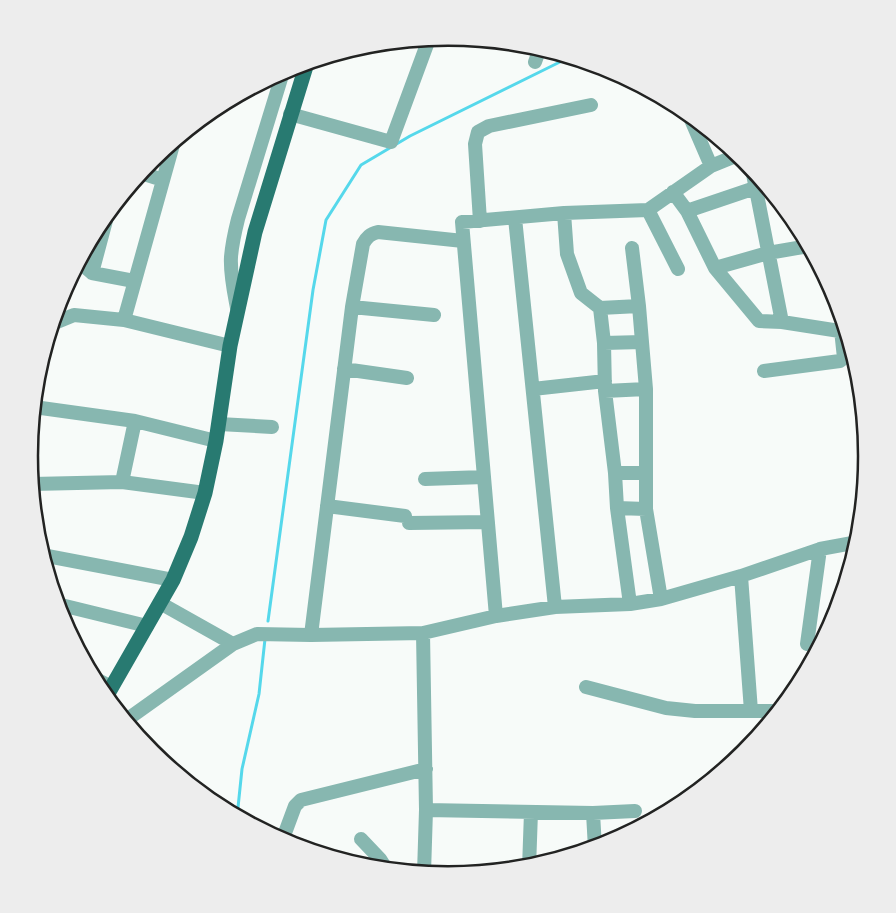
<svg xmlns="http://www.w3.org/2000/svg" width="896" height="913" font-family="'Libre Baskerville',serif">
	<style>
		.lines { fill: none; stroke-linecap: round; stroke-linejoin: round }
		.stream { stroke: #55d8eb; stroke-width: 3 }
		.minor { stroke: #87b7b0; stroke-width: 14 }
		.major { stroke: #287a71; stroke-width: 15 }
		.rim { fill: none; stroke: #222322; stroke-width: 2.5 }
	</style>
	<rect width="100%" height="100%" fill="#f7fbf9"/>
	<g class="lines">
		<path class="stream" d="M268,621L313,290L326,220L361,165L410,136L570,57
			M237,817L242,769L259,694L265,639"/>
		<path class="minor" d="M535,62L540,48
			M290,114L391,142L429,39
			M689,115L711,166
			M752,169L782,322
			M141,173L163,180
			M673,192L687,211L715,268L759,321L782,322L846,332
			M648,210L678,269
			M687,211L755,188
			M564,213L567,254L581,293L600,308L639,306L632,248
			M515,218L555,607
			M480,221L475,144L478,132L489,126L591,105
			M79,262L92,273L134,281
			M715,268L768,253L809,246
			M92,273L108,213
			M352,307L363,244C367,237 370,234 378,232L463,241
			M237,308C234,292 230,274 231,257C232,244 235,231 238,219L283,72
			M600,308L604,343L642,342L639,306
			M124,320L174,141
			M52,324L74,315L124,320L230,346
			M604,343L605,391L646,389L642,342
			M344,369L407,378
			M764,371L840,361L844,358L841,330
			M533,389L605,381
			M605,391L615,473H645
			M34,407L135,421L216,441
			M219,424L272,427
			M615,473L617,508L646,509V389
			M425,479L484,477
			M122,482L135,421
			M32,484L122,482L205,493
			M327,506L405,516
			M617,508L630,604
			M646,509L661,599
			M409,523L488,522
			M42,555L173,580
			M741,576L751,711H779
			M160,603L233,644
			M57,604L147,626
			M496,616L462,222L564,213L648,210L711,166L738,155
			M423,633L426,810L424,873
			M311,635L352,307L434,315
			M807,644L820,549
			M94,678L111,687
			M586,687L666,708L695,711H751
			M125,721L233,644L257,634L311,635L423,633L496,616L555,607L630,604L661,599L741,576L820,549L858,542
			M426,810L593,813L635,811
			M593,813L595,848
			M361,839L380,859L387,870
			M282,841L295,806L301,800L426,769
			M529,868L531,812"/>
		<path class="major" d="M106,697L173,580L191,537L205,493L216,441L230,346L255,232L307,63"/>
	</g>
	<path d="M0 0H896V913H0ZM38 456a410 410 0 1 1 820 0a410 410 0 1 1-820 0Z" fill="#ededed" fill-rule="evenodd"/>
	<path class="rim" d="M38 456a410 410 0 1 1 820 0a410 410 0 1 1-820 0Z"/>
</svg>
